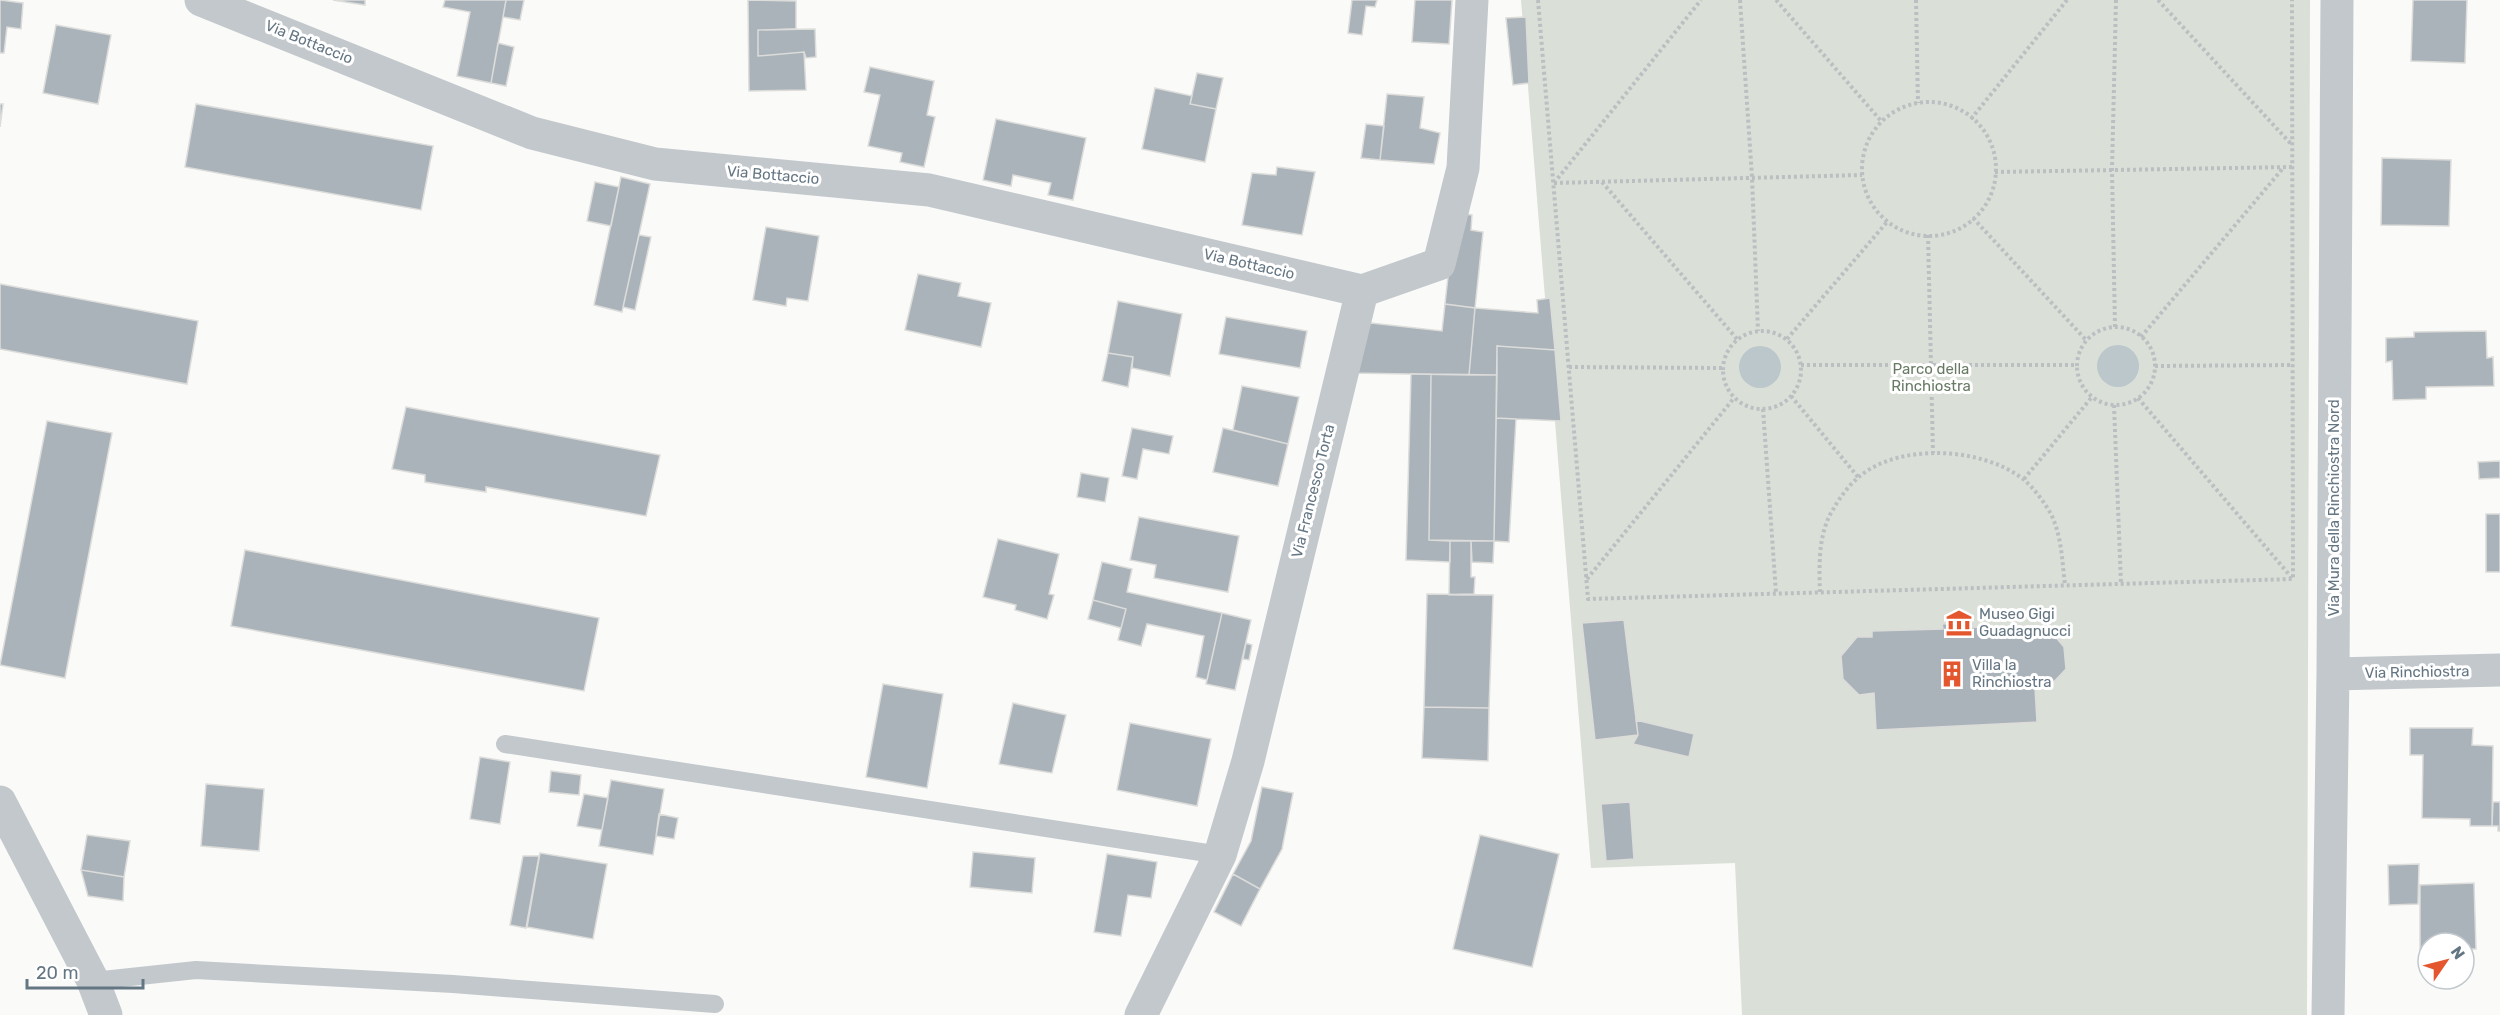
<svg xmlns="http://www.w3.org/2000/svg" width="2500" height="1015" font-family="Rubik,sans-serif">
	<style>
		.green { fill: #dadfd7 }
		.water { fill: #bbc7cb }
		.building { fill: #aab3b9; stroke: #dcdcda; stroke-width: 1.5 }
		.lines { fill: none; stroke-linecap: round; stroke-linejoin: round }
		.path { stroke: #bbbfc2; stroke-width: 4; stroke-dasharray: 3 3; stroke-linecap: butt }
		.lane { stroke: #c3c8cc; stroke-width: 18 }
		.street { stroke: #c3c8cc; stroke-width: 33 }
		.labels { text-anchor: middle; stroke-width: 6; stroke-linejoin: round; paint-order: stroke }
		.street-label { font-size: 15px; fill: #657683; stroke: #fff }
		.park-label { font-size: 15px; fill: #687a64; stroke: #fff }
		.poi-label { font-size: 15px; fill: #657683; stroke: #fff; text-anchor: start }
	</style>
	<rect width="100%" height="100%" fill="#fafaf8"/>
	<path class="green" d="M1521,0H2310L2307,1015H1742L1735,863L1591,868Z"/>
	<path class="water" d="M2097 366a21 21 0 1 1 42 0a21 21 0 1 1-42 0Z
		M1739 367a21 21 0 1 1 42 0a21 21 0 1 1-42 0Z"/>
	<path class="building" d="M0,0L23,3L21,29L7,27L4,53H0Z
		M333,0H365V5Z
		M445,0H506L491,83L457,76L470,12L443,7Z
		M506,0H524L520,20L503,17Z
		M748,0L796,1V29L758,30V56L804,52L806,90L749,91Z
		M1352,0H1377L1375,7L1366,6L1362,35L1348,33Z
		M1415,0H1452L1449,44L1412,42Z
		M2413,0H2467L2465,63L2411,61Z
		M1526,17L1529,83L1513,85L1506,18Z
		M56,25L111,35L98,104L43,93Z
		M815,29L816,57L806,58L804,52L758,56V30Z
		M498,43L514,47L506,86L491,83Z
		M870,67L934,81L927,115L935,117L924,167L900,162L902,153L868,146L880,95L864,92Z
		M1197,73L1223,78L1216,109L1190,104Z
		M1155,88L1192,96L1190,104L1216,109L1205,162L1142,149Z
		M1387,94L1424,97L1420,128L1440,133L1434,164L1380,160Z
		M0,104H3L0,127Z
		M196,104L433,146L421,210L185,167Z
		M996,119L1086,138L1073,200L1048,195L1051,183L1013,175L1011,186L983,180Z
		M1366,124L1384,126L1380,160L1361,158Z
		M2382,158L2451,160L2449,226L2381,225Z
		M1277,167L1315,172L1302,235L1242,225L1252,173L1276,175Z
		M621,177L650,184L622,312L594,305Z
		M595,182L619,187L611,226L587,221Z
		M1455,213L1472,215L1471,230L1483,232L1475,308L1445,304Z
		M766,227L819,236L808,301L787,298L786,306L753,300Z
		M639,235L651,237L635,310L623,307Z
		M918,274L961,283L958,296L991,303L981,347L905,330Z
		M0,284L198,321L187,384L0,349Z
		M1550,298L1555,350L1497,346V375H1469L1475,308L1538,313L1537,300Z
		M1118,301L1182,314L1170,376L1132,368L1133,357L1108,353Z
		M1445,304L1475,308L1469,375L1351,373L1358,334L1371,323L1442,331Z
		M1226,317L1307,331L1300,368L1219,354Z
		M2486,331L2487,358L2493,357L2494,386L2426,387V399L2393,400L2392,361L2386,362V338L2414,337V332Z
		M1497,346L1555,350L1561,421L1496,418Z
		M1108,353L1133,357L1128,387L1102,381Z
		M1411,374H1431L1429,540L1450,541V562L1406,560Z
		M1431,374L1497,375L1494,541L1429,540Z
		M1242,386L1299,397L1288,444L1233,430Z
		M406,407L660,455L646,516L486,487V492L425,482V475L392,469Z
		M1496,418L1516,419L1509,542L1494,541Z
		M47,421L112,433L65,678L0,665Z
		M1132,428L1173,436L1169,454L1143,449L1137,479L1122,476Z
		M1223,428L1288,444L1278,486L1213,472Z
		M2500,461V478L2479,479L2478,462Z
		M1081,473L1109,478L1105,502L1077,497Z
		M2486,514H2500V572H2486Z
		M1139,517L1239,536L1228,592L1154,578L1156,565L1130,560Z
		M998,539L1059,554L1049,594L1054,595L1047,619L1015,610L1016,605L983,597Z
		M1450,541H1471V577H1475L1474,594L1449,595Z
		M1471,541H1494L1493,563L1472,562Z
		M245,550L599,618L584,691L231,626Z
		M1102,562L1132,569L1127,592L1222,613L1207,680L1196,677L1204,636L1147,624L1141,646L1118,640L1126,609L1093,600Z
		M1427,594L1493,595L1489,708L1424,707Z
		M1093,600L1126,609L1121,628L1088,619Z
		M1222,613L1251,620L1235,690L1206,684Z
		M1624,620L1638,735L1595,740L1582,623Z
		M1959,623L1960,628L2034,625V630L2049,629L2064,647L2066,669L2049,687L2035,688L2037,722L1876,730L1874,693L1859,695L1843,679L1841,656L1857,637H1872V631L1943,629L1942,624Z
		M1246,643L1252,645L1249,660L1243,659Z
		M883,684L943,694L927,788L866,777Z
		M1013,703L1066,715L1052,773L999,764Z
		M1424,707L1489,708L1488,761L1422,758Z
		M1636,720L1694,734L1689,757L1633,744L1638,735Z
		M1130,723L1211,739L1197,806L1117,790Z
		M2410,728H2473L2472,745L2493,746L2492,826H2470V819L2422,818L2423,755H2410Z
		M480,757L510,762L500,824L470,819Z
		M551,771L581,775L579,795L549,792Z
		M611,780L664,789L653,855L599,846Z
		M206,784L264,789L259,851L201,846Z
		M1262,787L1293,793L1282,849L1260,889L1233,874L1251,841Z
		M584,794L608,798L602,830L577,826Z
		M1630,802L1634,859L1606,861L1601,804Z
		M2493,802H2500V831H2498V826H2492Z
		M659,814L678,818L674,839L656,836Z
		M87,835L130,841L124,877L81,870Z
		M1480,835L1559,854L1532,967L1453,949Z
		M973,852L1035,858L1032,893L970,887Z
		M540,853L607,864L593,939L527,927Z
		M1107,854L1157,862L1151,898L1128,895L1121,936L1094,932Z
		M523,856H539L526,928L510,925Z
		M2419,864L2418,904L2389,905L2388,865Z
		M81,870L124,877L123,901L88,896Z
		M1233,874L1260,889L1241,926L1214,912Z
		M2474,883L2476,949H2464V943H2428V951H2420V885Z"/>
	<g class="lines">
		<path class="path" d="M1538,0L1588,599L2293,579L2292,0
			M1740,0L1752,177L1758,331
			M1776,0L1882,122
			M1916,0L1918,103
			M2158,0L2292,145
			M1862 169a67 67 0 1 1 134 0a67 67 0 1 1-134 0Z
			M1971,119L2067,0
			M1995,172L2292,167
			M1602,182L1737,339
			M1554,183L1862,175
			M1554,183L1701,0
			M1973,218L2087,341
			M1928,235L1933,453
			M2077 366a39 39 0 1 1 78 0a39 39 0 1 1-78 0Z
			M2115,327L2112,170L2116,0
			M1723 370a39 39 0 1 1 78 0a39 39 0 1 1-78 0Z
			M2141,337L2284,167
			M1787,339L1887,222
			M1801,365H2076
			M2155,366L2293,365
			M1569,367L1722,368
			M1791,396L1858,477
			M2138,398L2293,579
			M2114,405L2121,584
			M1763,409L1776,593
			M2024,479L2092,397
			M1587,579L1734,398
			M1820,592C1819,565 1818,532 1834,508C1840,497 1850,484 1860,476C1900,443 1982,447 2023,479C2034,488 2044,502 2051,514C2062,537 2062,561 2065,585"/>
		<path class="lane" d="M505,744L1220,855
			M93,981L196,970L453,984L715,1004"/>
		<path class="street" d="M201,0L532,133L655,164L929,190L1362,291
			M1362,291L1439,264L1463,168L1472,0
			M2333,674L2500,670
			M0,802L93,981L106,1015
			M1141,1015L1220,855L1248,761L1362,291
			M2328,1015L2333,674L2337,0"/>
	</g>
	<defs>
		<g id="museum-bare" transform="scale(2.07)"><path d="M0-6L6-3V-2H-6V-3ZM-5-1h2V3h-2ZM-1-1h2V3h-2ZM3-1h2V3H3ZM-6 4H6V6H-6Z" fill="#e4572e" stroke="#fff" stroke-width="2.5" paint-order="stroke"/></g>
		<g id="building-bare" transform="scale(2.07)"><path d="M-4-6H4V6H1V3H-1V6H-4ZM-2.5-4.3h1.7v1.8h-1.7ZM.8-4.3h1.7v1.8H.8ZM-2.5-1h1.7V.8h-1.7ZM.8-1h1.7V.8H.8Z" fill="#e4572e" stroke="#fff" stroke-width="2.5" paint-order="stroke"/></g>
	</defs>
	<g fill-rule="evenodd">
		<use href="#museum-bare" x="1959" y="623"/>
		<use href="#building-bare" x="1952" y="674"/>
	</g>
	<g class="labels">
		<g class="street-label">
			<text transform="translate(309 42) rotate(22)" y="5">Via Bottaccio</text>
			<text transform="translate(773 175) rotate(5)" y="5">Via Bottaccio</text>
			<text transform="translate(1249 264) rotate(13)" y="5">Via Bottaccio</text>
			<text transform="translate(1313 491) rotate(-76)" y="5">Via Francesco Torta</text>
			<text transform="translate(2334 508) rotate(-90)" y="5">Via Mura della Rinchiostra Nord</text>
			<text transform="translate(2417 672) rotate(-1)" y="5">Via Rinchiostra</text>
		</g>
		<g class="park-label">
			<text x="1931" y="374">Parco della<tspan x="1931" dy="17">Rinchiostra</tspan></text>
		</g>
		<g class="poi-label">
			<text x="1979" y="619">Museo Gigi<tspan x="1979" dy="17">Guadagnucci</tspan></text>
			<text x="1972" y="670">Villa la<tspan x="1972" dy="17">Rinchiostra</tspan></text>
		</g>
	</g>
	<g transform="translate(2446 961) rotate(55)"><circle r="28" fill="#ffffff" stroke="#c1c8cd" stroke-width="1.5"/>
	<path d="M0-4.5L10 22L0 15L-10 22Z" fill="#e4572e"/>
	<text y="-9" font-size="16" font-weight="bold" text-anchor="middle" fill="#657683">N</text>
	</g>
	<path d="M27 979v9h116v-9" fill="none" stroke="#657683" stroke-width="3"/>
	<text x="36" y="979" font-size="18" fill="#657683" stroke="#ffffff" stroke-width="4.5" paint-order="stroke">20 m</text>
</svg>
